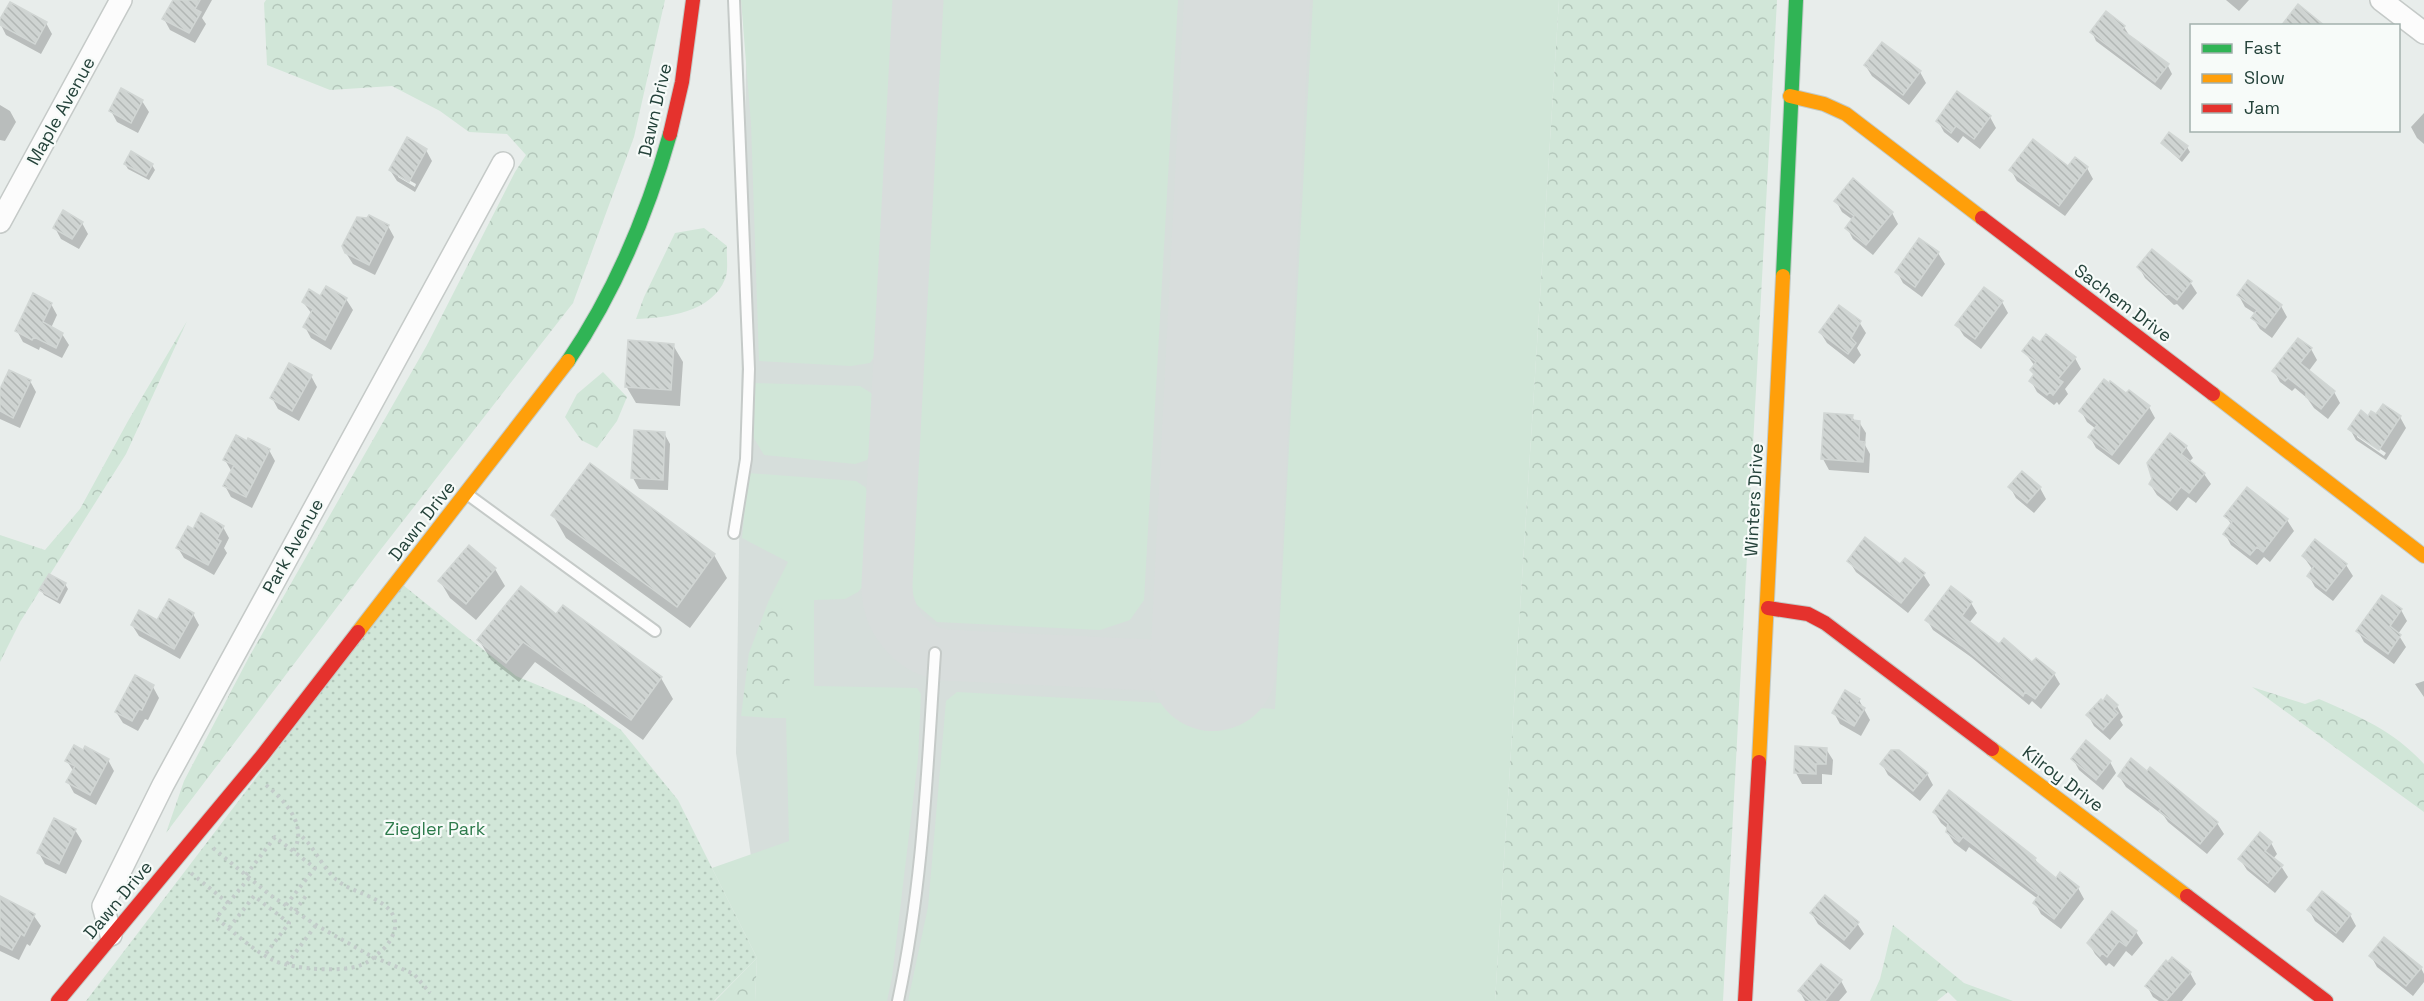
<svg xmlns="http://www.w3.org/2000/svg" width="2424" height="1001" font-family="'Space Grotesk',sans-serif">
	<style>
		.built { fill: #d6dedb }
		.grass { fill: #d1e6d8 }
		.forest { fill: url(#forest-crowns) }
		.park { fill: url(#park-dots) }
		.shadow { fill: #0003; fill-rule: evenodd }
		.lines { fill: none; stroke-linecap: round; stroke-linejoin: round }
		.taxiway { stroke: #d8dddc; stroke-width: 51 }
		.runway { stroke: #d8dddc; stroke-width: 126 }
		.building { fill: url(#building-back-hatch); stroke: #d1d6d4; stroke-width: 1.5 }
		.lane-casing { stroke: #c5cac8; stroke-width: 14 }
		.street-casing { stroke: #c5cac8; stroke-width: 24 }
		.fast-casing { stroke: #c3cbc8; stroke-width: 16 }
		.slow-casing { stroke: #c3cbc8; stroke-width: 16 }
		.jam-casing { stroke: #c3cbc8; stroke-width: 16 }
		.path { stroke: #c3ccca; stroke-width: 4; stroke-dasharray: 3 4.5; stroke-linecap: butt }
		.lane { stroke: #fcfcfc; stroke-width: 10 }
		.street { stroke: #fcfcfc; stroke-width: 21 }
		.fast { stroke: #30b455; stroke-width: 14 }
		.slow { stroke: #ff9f0a; stroke-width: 14 }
		.jam { stroke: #e5322d; stroke-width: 14 }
		.labels { text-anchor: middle; stroke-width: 4.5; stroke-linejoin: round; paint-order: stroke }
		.street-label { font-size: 18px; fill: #24423a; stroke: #f7fbf9 }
		.park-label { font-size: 18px; fill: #2d7a4b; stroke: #f7fbf9 }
	</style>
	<defs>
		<pattern id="forest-crowns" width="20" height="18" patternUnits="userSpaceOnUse" patternTransform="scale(1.5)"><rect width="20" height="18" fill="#d1e6d8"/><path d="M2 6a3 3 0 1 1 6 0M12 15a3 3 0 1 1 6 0" fill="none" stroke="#b3c6ba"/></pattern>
		<pattern id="park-dots" width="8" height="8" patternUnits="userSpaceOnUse" patternTransform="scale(1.5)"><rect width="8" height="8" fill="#d1e6d8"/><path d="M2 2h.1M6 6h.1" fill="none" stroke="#b3c6ba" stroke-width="1.8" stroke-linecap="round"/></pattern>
		<pattern id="building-back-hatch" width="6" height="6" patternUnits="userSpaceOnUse" patternTransform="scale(1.5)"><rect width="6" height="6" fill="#cfd4d2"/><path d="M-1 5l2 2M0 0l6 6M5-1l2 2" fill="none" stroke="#b2b7b5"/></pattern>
	</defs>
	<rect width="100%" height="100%" fill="#e8edeb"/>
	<path class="built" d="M747,0H1536L1480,1001H772L736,753Z"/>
	<path class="grass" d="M741,0H898L881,347L870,363L851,366L759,361L751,124Z
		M936,0H1178L1144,600L1130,620L1100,630L937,622L917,605L904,575Z
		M1313,0H1559L1495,1001H908L928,907L946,701L957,692L1275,709Z
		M755,383L860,386C863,388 869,391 872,394C886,411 876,442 867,460L855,464L764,455L752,435Z
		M748,473L856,481L865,487L874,502L869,579L858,592L845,599L814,600V686L917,688L921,694L918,759L892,977L887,1001H755L757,958L712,868L789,841L786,718H771C786,688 792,653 798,621L769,600L788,562L742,538Z"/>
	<path class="forest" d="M266,0H665L634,137L573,303L378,553L166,833L184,781L249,657L427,345L515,172L526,155L507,134L469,132L440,111L392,86L330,90L267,65L264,3Z
		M1559,0H1777L1723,1001H1495Z
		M704,228L727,246C726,255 729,270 725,279C712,312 667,318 636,319L644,297L675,233Z
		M187,321L126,454L20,622L0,662V535L45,550L80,509L128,421Z
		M603,372L627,397L617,421L597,448L581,440L565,417L577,394Z
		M769,600L798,620L789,684L771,718L741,716L749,653Z
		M2252,687L2305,704L2319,699C2360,717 2393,730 2424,764V812Z
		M1893,925L1964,983L2013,1001H1957L1948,992L1937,1001H1870L1880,979Z
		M757,958L755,1001H715Z"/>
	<path class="park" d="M403,585L516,676L583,704L621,730L678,800L757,958L714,1001H86Z"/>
	<path class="shadow" d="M174,0H212L202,18L206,24L195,43L170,30L164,19Z
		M2226,0H2249L2239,11Z
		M0,23H46L52,34L41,54L6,35Z
		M2124,27L2129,35L2168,66L2172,74L2161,90L2096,41L2092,32Z
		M1865,65L1920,72L1926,83L1909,105L1872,76Z
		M142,101L149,112L138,133L117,122L111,111Z
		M0,105L10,111L16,122L5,141L0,140Z
		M2424,113V144L2417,138L2411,127Z
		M1990,117L1996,128L1980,149L1963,136L1958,143L1944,132L1938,121Z
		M2162,144L2187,147L2190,152L2182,162Z
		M426,150L432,161L415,192L397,181L390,170ZM398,174L416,184L415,187L398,177Z
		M2075,159L2087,168L2093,179L2065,216L2017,181L2011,170L2069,168Z
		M125,164L152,165L155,170L149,180L128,169Z
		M1836,201L1892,213L1898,224L1873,255L1853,239L1847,228L1853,220L1842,212Z
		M82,223L88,234L79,249L61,239L55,228Z
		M388,226L394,237L375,275L353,264L346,253Z
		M1920,240L1938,253L1945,264L1922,297L1903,283L1897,272Z
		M2139,267L2190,282L2197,293L2183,310L2177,304L2174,305L2145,278Z
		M2239,296L2281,306L2287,317L2272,338L2260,329L2253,318L2256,314L2245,307Z
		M321,298L346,299L353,310L331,350L311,338L305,327L312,314L303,302Z
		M2002,302L2008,313L1981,349L1964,336L1957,325Z
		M51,304L57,315L51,328L62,334L69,345L62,358L40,347L39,350L23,342L17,331Z
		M1859,322L1866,333L1857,348L1861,355L1854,364L1827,343L1820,332Z
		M2040,344L2075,358L2081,369L2065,389L2068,394L2059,405L2057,402L2054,405L2037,392L2031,381L2035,376L2032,371L2035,366L2024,351Z
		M673,345L683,362L680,406L636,403L626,386Z
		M2311,349L2317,360L2308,372L2334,392L2340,403L2328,419L2314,408L2307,398L2295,388L2292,391L2280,382L2274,371Z
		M311,376L317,387L299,421L278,409L272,398Z
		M30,381L36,392L20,428L0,419V393Z
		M2127,395L2149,407L2155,418L2119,465L2096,448L2090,437L2096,429L2087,422L2081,411Z
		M1852,416L1855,422H1859L1866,433L1865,445L1870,454L1869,473L1829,470L1823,459Z
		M2400,417L2406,428L2386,460L2356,440L2350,429L2369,418ZM2357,433L2386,453L2384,456L2357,437Z
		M664,433L670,444L668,490L639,489L633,478Z
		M2186,447L2193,458L2189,462L2204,474L2211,484L2196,503L2188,497L2177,511L2157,495L2150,484Z
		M269,450L275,461L252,508L231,497L225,486L232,472L225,460Z
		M590,465L714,555L727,578L690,628L566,538L553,515Z
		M2010,487L2040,488L2046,499L2034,513L2016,498Z
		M2247,489L2287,520L2294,531L2270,562L2264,557L2257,565L2231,545L2225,534L2232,526L2226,516Z
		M223,527L229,538L224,548L227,553L214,575L184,558L178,548L193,531Z
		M2315,541L2346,565L2353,576L2333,601L2315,587L2309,576L2313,570L2303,556Z
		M1849,561L1900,566L1923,574L1930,585L1908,613L1856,572Z
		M495,569L505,586L476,620L450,598L440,581Z
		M65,584L68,589L60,604L44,595L41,590Z
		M1971,603L1977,613L1969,623L1999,646L2054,674L2060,684L2041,709L2032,701L2029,705L1971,657L1933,630L1927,620Z
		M2401,610L2407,621L2398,634L2406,647L2394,664L2364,642L2358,631Z
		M193,614L199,625L180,659L139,636L132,625L158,622Z
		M557,616L661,678L673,699L643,740L535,662L519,682L491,660L479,640Z
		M2424,681V697L2415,684Z
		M153,687L159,698L148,720L145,719L138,731L123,723L116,712Z
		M1859,700L1870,720L1861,736L1840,724L1834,713Z
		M2117,706L2123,717L2120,720L2123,725L2110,740L2094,726L2088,715Z
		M1826,749L1833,760L1832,775L1822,774V784H1802L1796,773Z
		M2073,759L2110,762L2116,773L2103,790L2079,770Z
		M108,760L114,771L96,805L74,793L68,782L74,772L67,761Z
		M1882,764L1927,774L1933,785L1920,801L1888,775Z
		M2119,776L2217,823L2224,834L2207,854L2168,822L2164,816L2126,787Z
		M1934,812L2035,859L2039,865L2056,880L2061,874L2078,888L2084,899L2061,929L2041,914L2035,903L2038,899L1969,847L1966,852L1954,843L1947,832L1948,829L1941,823Z
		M75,830L82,841L66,874L45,864L39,853Z
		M2271,843L2277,854L2273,859L2281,866L2288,877L2275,893L2247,870L2240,859Z
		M0,898L34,916L41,926L30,946L27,944L19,960L0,951Z
		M2309,910L2350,915L2356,926L2343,943L2315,921Z
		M1812,914L1857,923L1864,934L1850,950L1818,924Z
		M2136,932L2143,943L2132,956L2126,951L2114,967L2109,963L2106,966L2095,954L2089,943Z
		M2371,956L2421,968L2424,974V982L2413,996L2377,967Z
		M2190,973L2196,984L2182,1001H2159L2153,997L2147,986Z
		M1841,981L1847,992L1839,1001H1805L1800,992Z"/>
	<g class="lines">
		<path class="taxiway" d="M918,0L887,584C886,618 909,649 944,655L1213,668"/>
		<path class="runway" d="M1213,668L1247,0"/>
	</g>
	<path class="building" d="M173,0H200L195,9L201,12L189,33L162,19Z
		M10,2L47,22L35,44L0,25V19Z
		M2298,4L2325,26H2281Z
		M2106,11L2125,26L2122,30L2169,64L2155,82L2090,32Z
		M1882,42L1921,71L1903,95L1864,65Z
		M121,88L143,100L131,123L109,111Z
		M1957,91L1991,116L1974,139L1956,126L1951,133L1936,121Z
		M2169,132L2188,146L2179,158L2161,143Z
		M407,137L427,149L409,182L389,170Z
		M2033,139L2068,166L2075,157L2088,167L2059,206L2009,170Z
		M131,151L153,164L146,176L124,164Z
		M1853,178L1893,212L1866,245L1845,228L1854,216L1834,201Z
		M63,210L83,222L72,239L53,228Z
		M369,215L389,225L369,265L345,253L342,246L357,217L367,218Z
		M1919,238L1939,252L1915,287L1895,272Z
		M2152,249L2192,281L2177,300L2169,294L2166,295L2137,267Z
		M2248,280L2282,305L2265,328L2251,318L2257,310L2237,295Z
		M326,286L347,298L325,340L303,327L313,309L302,302L309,289L320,296Z
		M1984,287L2003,301L1975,339L1955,325Z
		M33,293L52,303L43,322L63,333L56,348L34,337L32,340L15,331Z
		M1839,305L1861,321L1851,338L1856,343L1848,354L1819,332Z
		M2046,334L2076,357L2058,379L2063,382L2053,395L2050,392L2047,395L2029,381L2034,374L2030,370L2036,362L2022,351L2033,337L2040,342Z
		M2298,338L2312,348L2300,363L2335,391L2321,409L2306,397V392L2288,378L2285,381L2272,371Z
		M628,340L674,344L671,390L625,387Z
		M289,363L312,375L292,411L270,398Z
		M9,370L31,380L13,418L0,411V389Z
		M2104,379L2109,383L2110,381L2126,393L2129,390L2150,406L2112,455L2088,437L2097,425L2079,411Z
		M2383,404L2401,416L2379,450L2348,429L2361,410L2368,416L2371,411L2376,414Z
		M1824,413L1853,415L1852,420L1860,421L1859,441L1865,442L1863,462L1821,459Z
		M634,430L665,432L663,480L631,478Z
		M2170,433L2187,446L2181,454L2205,473L2189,493L2181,487L2170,501L2149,484L2152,479L2147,463Z
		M236,435L247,441L248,438L270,449L246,497L223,486L234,465L223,460Z
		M590,463L715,554L677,607L551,515Z
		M2022,471L2041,487L2027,503L2008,487Z
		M2247,487L2288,519L2263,552L2257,547L2250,555L2223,534L2232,522L2224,516Z
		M201,513L224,526L217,539L221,541L208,565L176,548L188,526L193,529Z
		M1865,537L1900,564L1905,558L1925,573L1901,603L1847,561Z
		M2315,539L2347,564L2326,591L2307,576L2314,566L2302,556Z
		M469,545L496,568L466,604L438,581Z
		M49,574L66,583L57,600L39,590Z
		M521,586L556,614L563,605L662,677L631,720L523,642L506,663L477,640Z
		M1951,586L1972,602L1962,616L1999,644L2004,638L2032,662L2036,658L2055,673L2035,699L2025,692L2023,696L1963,647L1925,620Z
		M2382,595L2402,609L2390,626L2401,635L2388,654L2356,631Z
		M169,599L194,613L174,649L131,625L139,610L157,620Z
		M135,675L154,685L142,710L139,709L132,721L115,712Z
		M1845,690L1860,699L1857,703L1865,708L1854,726L1832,713Z
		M2107,695L2118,705L2114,709L2118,713L2103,730L2086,715L2101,699L2103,701Z
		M2086,740L2111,761L2096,780L2071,759Z
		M74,745L83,750L85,746L109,759L90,795L66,782L75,766L65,761Z
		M1795,746L1827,748L1826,764H1816V774L1794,773Z
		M1891,750H1899L1928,773L1913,791L1880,764Z
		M2131,758L2147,771L2150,767L2218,822L2200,844L2159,811L2161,809L2118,776Z
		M1949,790L2036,858L2034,860L2056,878L2060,872L2079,887L2054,919L2033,903L2039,895L1963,837L1959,842L1946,832L1948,824L1933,812Z
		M54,818L76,829L59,864L37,853Z
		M2260,832L2272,842L2265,851L2283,865L2268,883L2238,859Z
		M2322,891L2351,914L2336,933L2307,910Z
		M1825,895L1859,922L1844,940L1810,913Z
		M0,896L35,914L24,936L21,934L12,950L0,944Z
		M2112,911L2137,931L2126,946L2119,941L2107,957L2102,953L2100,956L2087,943Z
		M2384,937L2422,967L2406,986L2369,956Z
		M2172,957L2191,972L2166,1001L2145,986L2166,960L2168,962Z
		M1821,964L1842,980L1825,1001H1810L1798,991Z"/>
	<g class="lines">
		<g class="lane-casing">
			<path id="lane" d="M734,0L749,369L746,459L734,533
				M467,494L655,631
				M898,1001C923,885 927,771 935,653"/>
		</g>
		<g class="street-casing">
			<path id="street" d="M2381,0L2424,33
				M0,222L121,0
				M111,935L103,906L163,785L503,163"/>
		</g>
		<g class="fast-casing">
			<path id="fast" d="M1783,276L1796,0
				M568,361C615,292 647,215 670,134"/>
		</g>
		<g class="slow-casing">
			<path id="slow" d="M1790,96L1824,104L1846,114L1982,218
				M2213,394L2424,556
				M358,632L568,361
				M1992,749L2187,896
				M1759,762L1783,276"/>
		</g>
		<g class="jam-casing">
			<path id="jam" d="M670,134L682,82L693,0
				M1982,218L2213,394
				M1768,608L1808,614L1825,623L1992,749
				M2187,896L2326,1001
				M58,1001L262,756L358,632
				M1745,1001L1759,762"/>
		</g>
		<path class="path" d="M266,785C285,801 309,826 293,852
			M213,848L270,895L316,925L371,956L414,974L430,993
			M191,873L228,903
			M246,875L275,837L315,868L286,905
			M249,878L216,918C234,932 253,951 275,961C294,969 342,973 361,965C368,963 374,957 380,952C388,946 397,932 395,921C391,900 359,894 344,885C323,873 317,848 299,834
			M295,911L308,893
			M229,928L254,896L289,923L265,955
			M287,964L316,925"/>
		<use href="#lane" class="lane"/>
		<use href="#street" class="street"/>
		<use href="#fast" class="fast"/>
		<use href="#slow" class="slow"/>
		<use href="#jam" class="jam"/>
	</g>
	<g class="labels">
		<g class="street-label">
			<text transform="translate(655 110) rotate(-77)" y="6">Dawn Drive</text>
			<text transform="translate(61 111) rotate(-61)" y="6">Maple Avenue</text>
			<text transform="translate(2123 303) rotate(37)" y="6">Sachem Drive</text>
			<text transform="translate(1754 500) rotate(-87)" y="6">Winters Drive</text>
			<text transform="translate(422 521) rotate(-52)" y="6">Dawn Drive</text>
			<text transform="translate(293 546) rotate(-61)" y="6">Park Avenue</text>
			<text transform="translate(2063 779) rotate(37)" y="6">Kilroy Drive</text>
			<text transform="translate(118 900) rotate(-50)" y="6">Dawn Drive</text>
		</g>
		<g class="park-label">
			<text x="435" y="835">Ziegler Park</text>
		</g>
	</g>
	<rect x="2190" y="24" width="210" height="108" fill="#f7fbf9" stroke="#a3b1ad" stroke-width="1.5"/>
	<rect x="2202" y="44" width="30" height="9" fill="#30b455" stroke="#a3b1ad" stroke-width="1.5"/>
	<text x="2244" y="54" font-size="18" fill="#24423a">Fast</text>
	<rect x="2202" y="74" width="30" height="9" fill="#ff9f0a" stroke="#a3b1ad" stroke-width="1.5"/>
	<text x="2244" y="84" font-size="18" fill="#24423a">Slow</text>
	<rect x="2202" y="104" width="30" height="9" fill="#e5322d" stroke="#a3b1ad" stroke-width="1.5"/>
	<text x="2244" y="114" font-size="18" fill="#24423a">Jam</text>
</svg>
